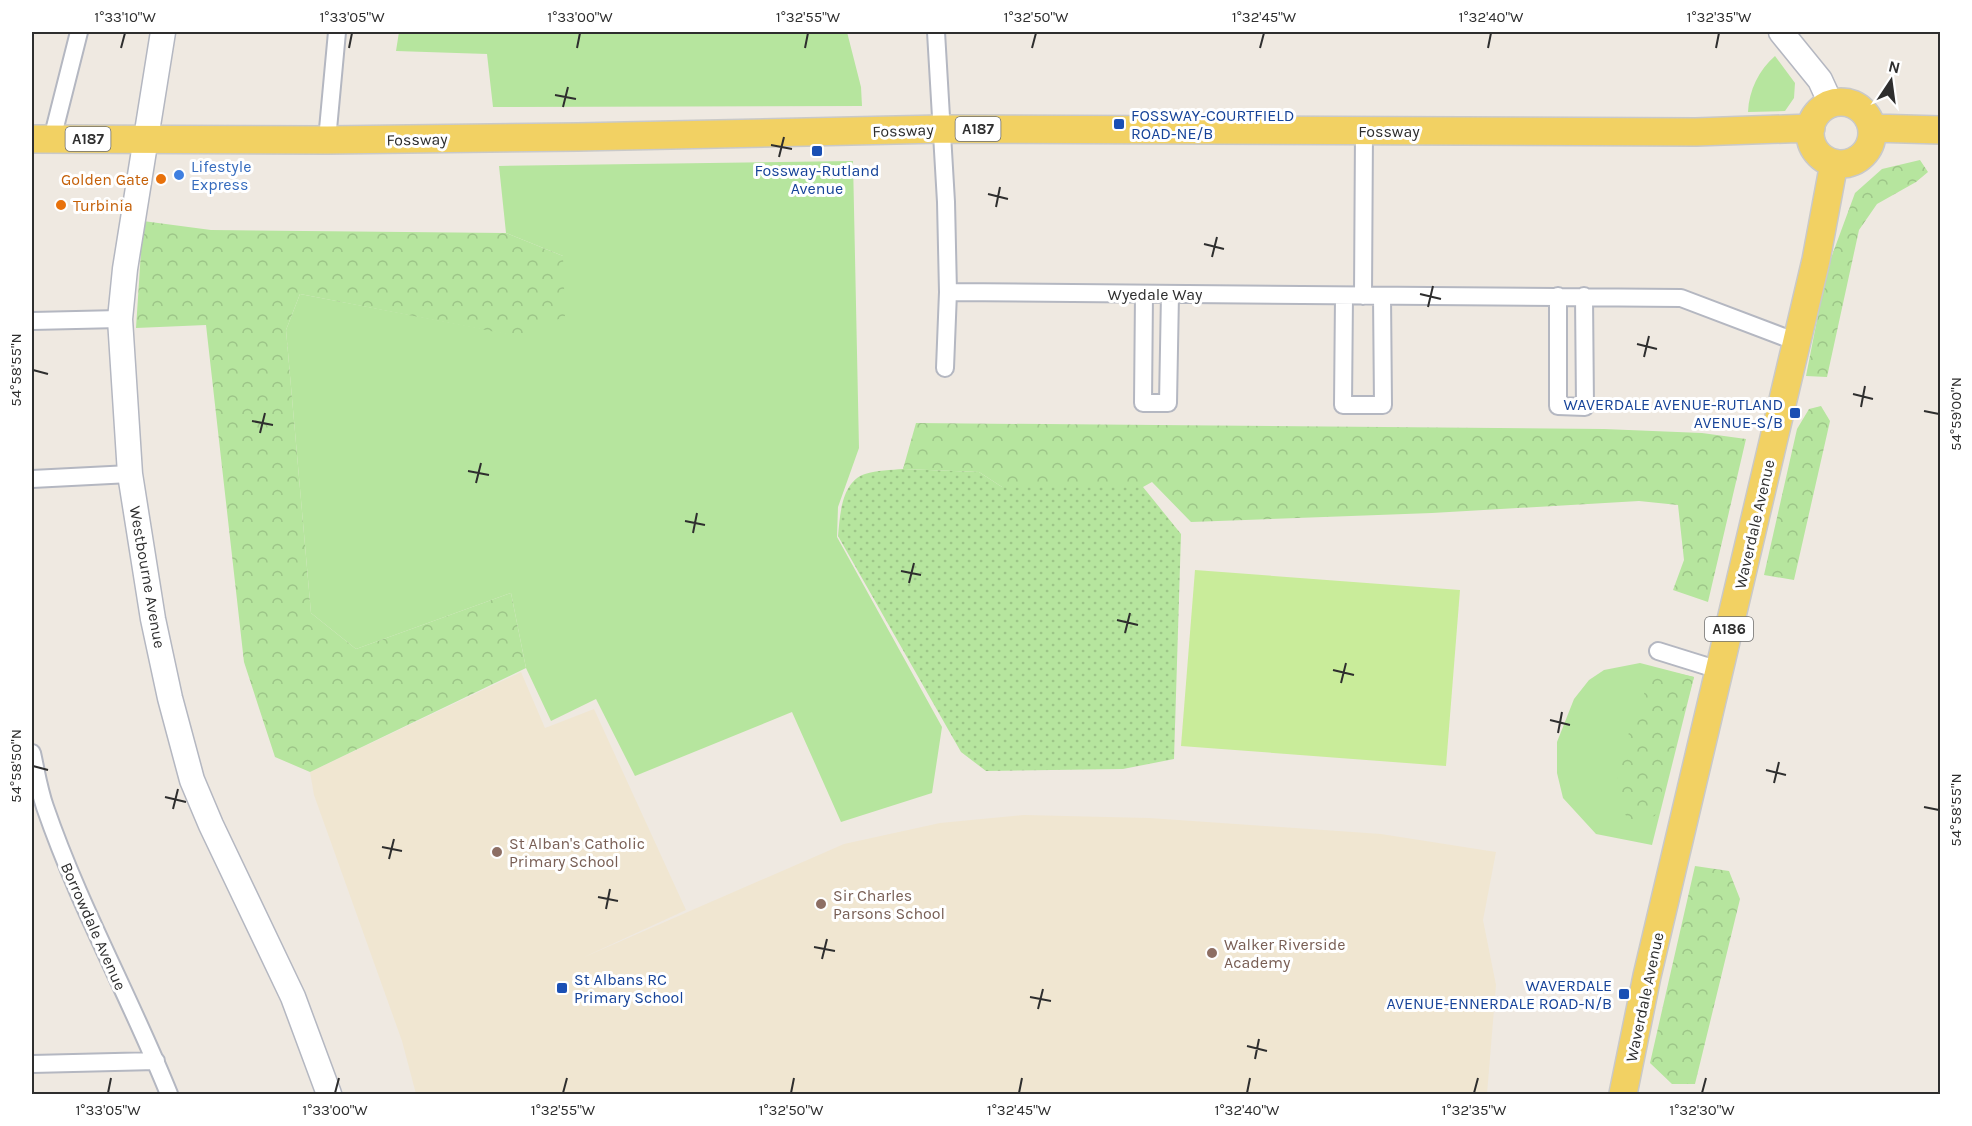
<svg xmlns="http://www.w3.org/2000/svg" width="1972" height="1126" font-family="Karla,sans-serif">
	<style>
		.education { fill: #f0e6d1 }
		.grass { fill: #b6e59e }
		.forest { fill: url(#forest-crowns) }
		.park { fill: url(#park-dots) }
		.pitch { fill: #c9ec9a }
		.lines { fill: none; stroke-linecap: round; stroke-linejoin: round }
		.street-casing { stroke: #b4b7c1; stroke-width: 20 }
		.secondary-casing { stroke: #b4b7c1; stroke-width: 27 }
		.primary-casing { stroke: #c9c9c9; stroke-width: 30 }
		.street { stroke: #fff; stroke-width: 16 }
		.secondary { stroke: #fff; stroke-width: 24 }
		.primary { stroke: #f2d163; stroke-width: 27 }
		.ticks { fill: none; stroke: #2e2e2e; stroke-width: 2 }
		.transit-dot { fill: #1a4fb4; stroke: #fff; stroke-width: 2 }
		.shop-dot { fill: #3f7fe0; stroke: #fff; stroke-width: 2 }
		.food-dot { fill: #e8710a; stroke: #fff; stroke-width: 2 }
		.education-dot { fill: #8d6e63; stroke: #fff; stroke-width: 2 }
		.labels { text-anchor: middle; stroke-width: 6; stroke-linejoin: round; paint-order: stroke }
		.shield { fill: #fff; stroke: #6d6d6d; stroke-width: 1.5 }
		.shield-label { font-size: 15px; font-weight: bold; fill: #2e2e2e }
		.transit-label { font-size: 16px; fill: #164399; stroke: #fff; text-anchor: start }
		.street-label { font-size: 16px; fill: #2e2e2e; stroke: #fff }
		.shop-label { font-size: 16px; fill: #366cbe; stroke: #fff; text-anchor: start }
		.food-label { font-size: 16px; fill: #c56008; stroke: #fff; text-anchor: end }
		.education-label { font-size: 16px; fill: #785e54; stroke: #fff; text-anchor: start }
		.neatline { fill: none; stroke: #2e2e2e; stroke-width: 2 }
		.ticks-label { font-size: 15px; text-anchor: middle; fill: #2e2e2e }
	</style>
	<defs>
		<pattern id="forest-crowns" width="20" height="18" patternUnits="userSpaceOnUse" patternTransform="scale(1.5)"><rect width="20" height="18" fill="#b6e59e"/><path d="M2 6a3 3 0 1 1 6 0M12 15a3 3 0 1 1 6 0" fill="none" stroke="#9dc588"/></pattern>
		<pattern id="park-dots" width="8" height="8" patternUnits="userSpaceOnUse" patternTransform="scale(1.5)"><rect width="8" height="8" fill="#b6e59e"/><path d="M2 2h.1M6 6h.1" fill="none" stroke="#9dc588" stroke-width="1.8" stroke-linecap="round"/></pattern>
	</defs>
	<rect width="100%" height="100%" fill="#efe9e1"/>
	<path class="education" d="M521,672L545,728L594,709L686,910L582,958L844,844L940,823L1024,815L1149,818L1381,834L1496,852L1483,920L1496,985L1487,1094H416L402,1041L314,795L310,772Z"/>
	<path class="grass" d="M399,32H847L861,87L862,106L493,107L487,54L396,51Z
		M1775,56L1795,83L1794,98L1785,111L1748,112C1749,90 1759,70 1775,56Z
		M853,161L859,448L838,507L837,537L942,727L932,793L841,822L792,712L635,776L596,699L551,721L526,668L511,593L356,649L311,613L286,330L300,294L521,336L563,256L506,233L499,166Z
		M1640,663L1694,677L1652,845L1596,834L1563,798L1557,773V742L1574,699L1589,680L1604,670Z"/>
	<path class="forest" d="M1920,160L1928,172L1916,182L1877,204L1859,230L1827,377L1806,376L1827,269L1855,193L1882,169Z
		M143,221L211,230L506,233L563,256L565,316L522,337L300,294L286,330L311,613L356,649L511,593L526,668L310,772L275,757L244,662L206,325L136,328Z
		M1821,406L1830,421L1794,580L1764,575L1797,429L1809,409Z
		M916,423L1604,429L1702,433L1746,439L1708,602L1673,590L1684,560L1678,505L1639,501L1432,513L1191,522L1152,482L1143,487H1002L979,472L903,469Z
		M1654,668L1694,677L1655,816L1629,821L1616,798L1620,756Z
		M1695,866L1729,871L1740,899L1695,1084H1672L1650,1063Z"/>
	<path class="park" d="M903,469L979,472L1002,487H1143L1181,534L1174,759L1123,769L986,771L961,752L838,536C840,516 841,482 865,474C877,470 891,470 903,469Z"/>
	<path class="pitch" d="M1195,570L1460,590L1446,766L1181,746Z"/>
	<g class="lines">
		<g class="street-casing">
			<path id="street" d="M936,32L946,202L948,292L945,368
				M52,139L79,32
				M327,140L337,32
				M948,292L1681,298L1797,342
				M1144,294L1143,403H1168L1170,294
				M1344,296L1343,405H1383L1382,296
				M1363,296L1364,131
				M1558,296V406L1585,407L1584,296
				M32,321L120,319
				M32,479L130,474
				M1658,651L1719,670
				M32,753C36,771 39,790 45,807C79,906 130,997 169,1094
				M32,1064L156,1061"/>
		</g>
		<g class="secondary-casing">
			<path id="secondary" d="M163,32L125,269L120,319L130,474L153,619L170,698L192,780L211,825L293,997L329,1094
				M1781,32L1820,80L1831,104"/>
		</g>
		<g class="primary-casing">
			<path id="primary" d="M1810 133a31 31 0 1 1 62 0a31 31 0 1 1-62 0Z
				M1872,128L1940,130
				M32,139L327,140L578,137L941,129L1696,132L1811,128
				M1623,1094L1647,976L1816,260L1834,163"/>
		</g>
		<use href="#street" class="street"/>
		<use href="#secondary" class="secondary"/>
		<use href="#primary" class="primary"/>
	</g>
	<path class="ticks" d="M121,48L125,33M349,48L352,33M577,48L580,33M805,48L808,33M1032,48L1036,33M1260,48L1264,33M1488,48L1491,33M1716,48L1719,33M555,95L576,99M563,107L568,87M771,145L792,149M779,157L784,137M988,194L1008,199M996,207L1000,187M1204,244L1224,249M1212,257L1217,237M1420,294L1441,299M1428,307L1433,286M1637,344L1657,349M1644,357L1649,336M33,370L48,374M1853,394L1873,399M1861,407L1865,386M1924,411L1939,414M252,421L273,425M260,433L265,413M468,471L489,475M476,483L481,463M685,521L705,525M693,533L697,513M901,571L921,575M909,583L914,563M1117,620L1138,625M1125,633L1130,613M1333,670L1354,675M1341,683L1346,663M1550,720L1570,725M1558,733L1562,712M33,766L48,770M1766,770L1786,775M1774,783L1779,762M165,797L186,802M1924,807L1939,810M173,809L178,789M382,847L402,851M389,859L394,839M598,897L618,901M606,909L610,889M814,947L835,951M822,959L827,939M1030,997L1051,1001M1038,1009L1043,989M1247,1046L1267,1051M1255,1059L1259,1039M108,1093L111,1078M335,1093L339,1078M563,1093L567,1078M791,1093L794,1078M1019,1093L1022,1078M1247,1093L1250,1078M1474,1093L1478,1078M1702,1093L1706,1078"/>
	<g class="transit-dot">
		<rect x="1113" y="118" width="12" height="12" rx="3"/>
		<rect x="811" y="145" width="12" height="12" rx="3"/>
		<rect x="1789" y="407" width="12" height="12" rx="3"/>
		<rect x="556" y="982" width="12" height="12" rx="3"/>
		<rect x="1618" y="988" width="12" height="12" rx="3"/>
	</g>
	<circle class="shop-dot" cx="179" cy="175" r="6"/>
	<g class="food-dot">
		<circle cx="161" cy="179" r="6"/>
		<circle cx="61" cy="205" r="6"/>
	</g>
	<g class="education-dot">
		<circle cx="497" cy="852" r="6"/>
		<circle cx="821" cy="904" r="6"/>
		<circle cx="1212" cy="953" r="6"/>
	</g>
	<g class="labels">
		<g class="shield">
			<rect x="955.5" y="117" width="45" height="24" rx="4.5"/>
			<rect x="65.5" y="127" width="45" height="24" rx="4.5"/>
			<rect x="1705" y="617" width="48" height="24" rx="4.5"/>
		</g>
		<g class="shield-label">
			<text x="978" y="134">A187</text>
			<text x="88" y="144">A187</text>
			<text x="1729" y="634">A186</text>
		</g>
		<g class="transit-label">
			<text x="1131" y="121">FOSSWAY-COURTFIELD<tspan x="1131" dy="18">ROAD-NE/B</tspan></text>
			<text x="817" y="176" text-anchor="middle">Fossway-Rutland<tspan x="817" dy="18">Avenue</tspan></text>
			<text x="1783" y="410" text-anchor="end">WAVERDALE AVENUE-RUTLAND<tspan x="1783" dy="18">AVENUE-S/B</tspan></text>
			<text x="574" y="985">St Albans RC<tspan x="574" dy="18">Primary School</tspan></text>
			<text x="1612" y="991" text-anchor="end">WAVERDALE<tspan x="1612" dy="18">AVENUE-ENNERDALE ROAD-N/B</tspan></text>
		</g>
		<g class="street-label">
			<text transform="translate(903 130) rotate(-2)" y="6">Fossway</text>
			<text x="1389" y="137">Fossway</text>
			<text transform="translate(417 139) rotate(-1)" y="6">Fossway</text>
			<text x="1155" y="300">Wyedale Way</text>
			<text transform="translate(1754 524) rotate(-77)" y="6">Waverdale Avenue</text>
			<text transform="translate(148 577) rotate(80)" y="6">Westbourne Avenue</text>
			<text transform="translate(94 926) rotate(66)" y="6">Borrowdale Avenue</text>
			<text transform="translate(1644 997) rotate(-78)" y="6">Waverdale Avenue</text>
		</g>
		<g class="shop-label">
			<text x="191" y="172">Lifestyle<tspan x="191" dy="18">Express</tspan></text>
		</g>
		<g class="food-label">
			<text x="149" y="185">Golden Gate</text>
			<text x="73" y="211" text-anchor="start">Turbinia</text>
		</g>
		<g class="education-label">
			<text x="509" y="849">St Alban's Catholic<tspan x="509" dy="18">Primary School</tspan></text>
			<text x="833" y="901">Sir Charles<tspan x="833" dy="18">Parsons School</tspan></text>
			<text x="1224" y="950">Walker Riverside<tspan x="1224" dy="18">Academy</tspan></text>
		</g>
	</g>
	<rect width="1972" height="1126" fill="none" stroke="#ffffff" stroke-width="66"/>
	<g transform="translate(1891 81) rotate(13)" stroke="#ffffff" stroke-width="4.5" paint-order="stroke">
	<path d="M0-4.5L10 22L0 15L-10 22Z" fill="#2e2e2e"/>
	<text y="-9" font-size="16" font-weight="bold" text-anchor="middle" fill="#2e2e2e">N</text>
	</g>
	<rect x="33" y="33" width="1906" height="1060" class="neatline"/>
	<g class="ticks-label">
		<text x="125" y="22">1°33'10"W</text>
		<text x="352" y="22">1°33'05"W</text>
		<text x="580" y="22">1°33'00"W</text>
		<text x="808" y="22">1°32'55"W</text>
		<text x="1036" y="22">1°32'50"W</text>
		<text x="1264" y="22">1°32'45"W</text>
		<text x="1491" y="22">1°32'40"W</text>
		<text x="1719" y="22">1°32'35"W</text>
		<text transform="translate(16 370) rotate(-90)" y="5">54°58'55"N</text>
		<text transform="translate(1956 414) rotate(-90)" y="5">54°59'00"N</text>
		<text transform="translate(16 766) rotate(-90)" y="5">54°58'50"N</text>
		<text transform="translate(1956 810) rotate(-90)" y="5">54°58'55"N</text>
		<text x="108" y="1115">1°33'05"W</text>
		<text x="335" y="1115">1°33'00"W</text>
		<text x="563" y="1115">1°32'55"W</text>
		<text x="791" y="1115">1°32'50"W</text>
		<text x="1019" y="1115">1°32'45"W</text>
		<text x="1247" y="1115">1°32'40"W</text>
		<text x="1474" y="1115">1°32'35"W</text>
		<text x="1702" y="1115">1°32'30"W</text>
	</g>
</svg>
